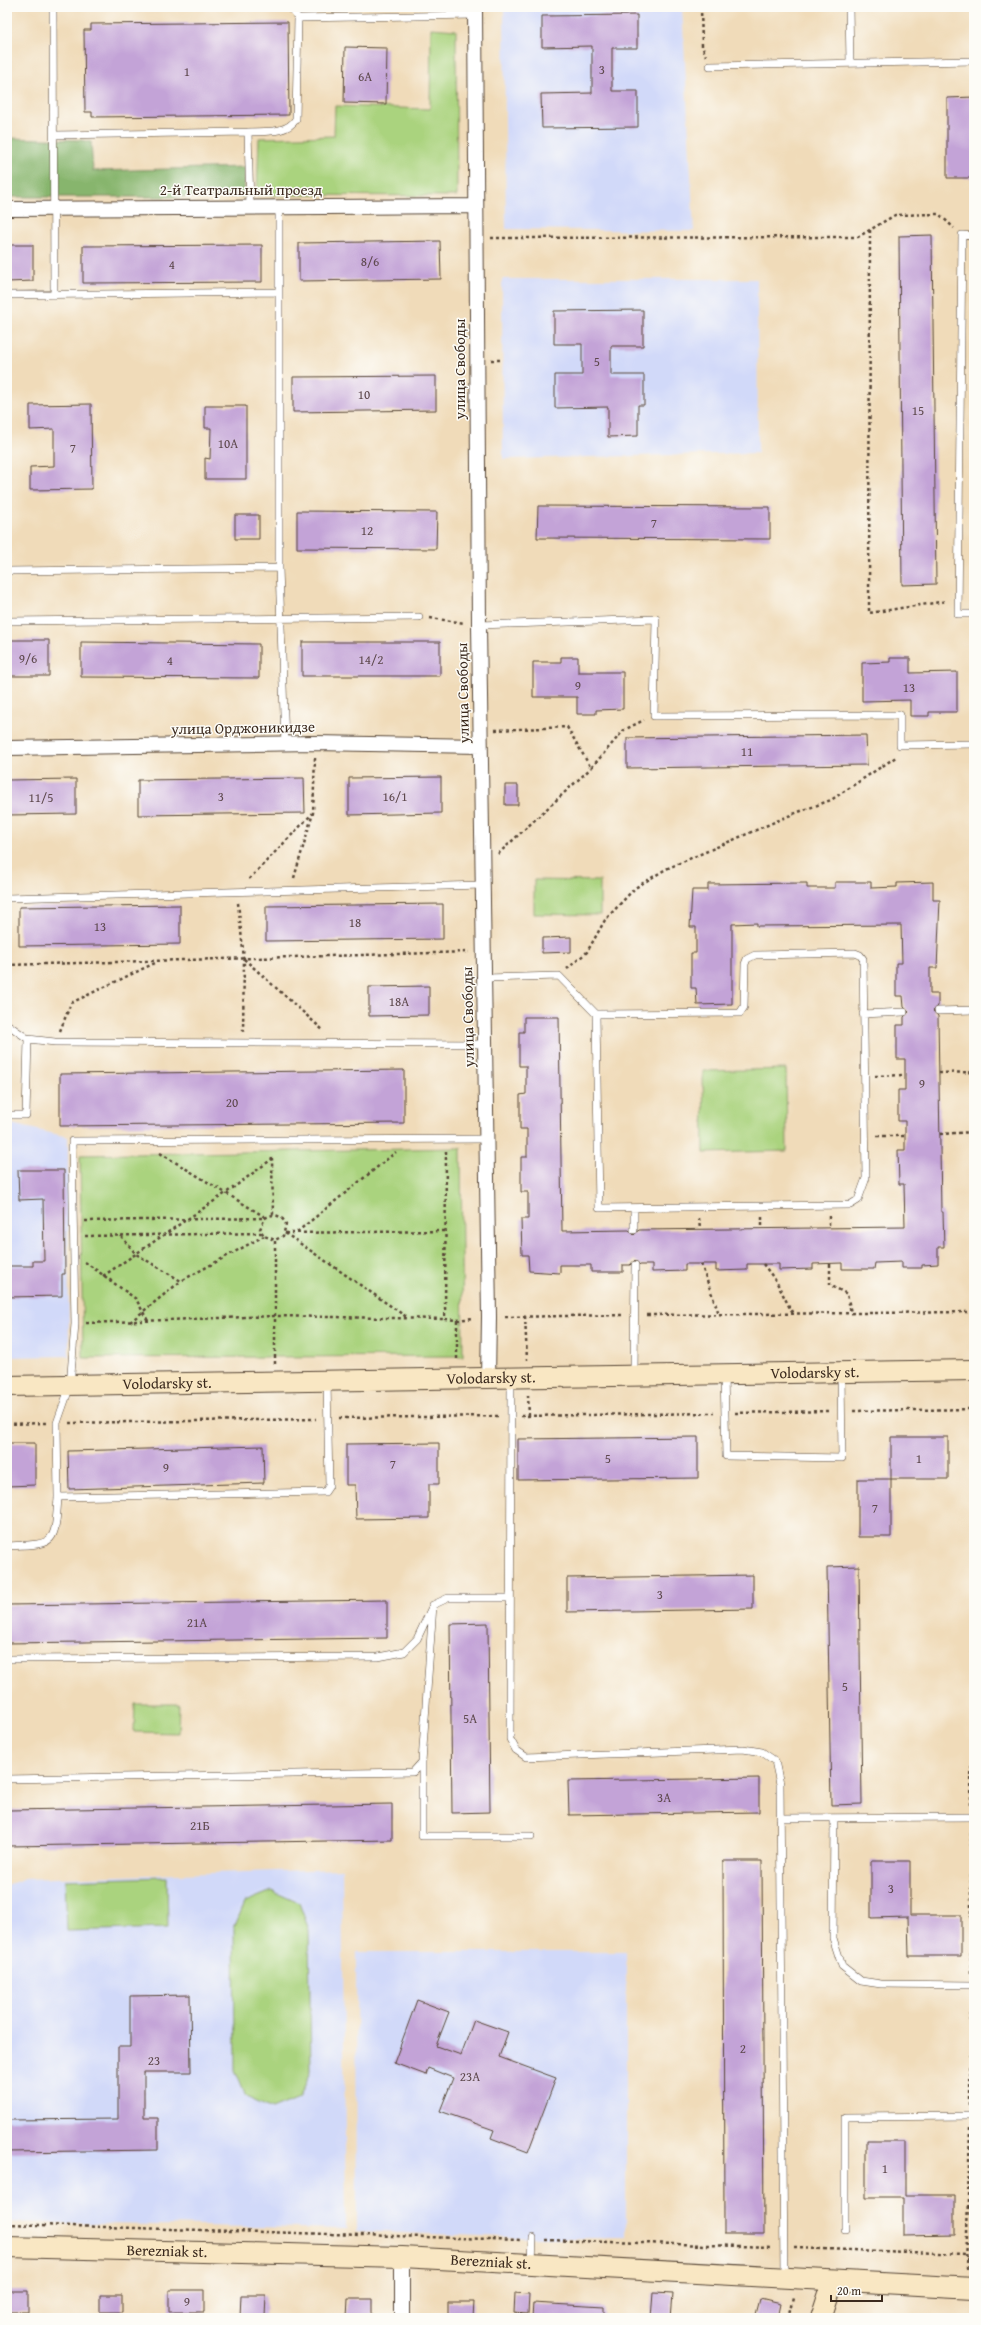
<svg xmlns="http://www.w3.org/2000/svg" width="981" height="2325" font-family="'Gentium Book Plus',serif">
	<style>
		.built { fill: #d1d9f9 }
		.green { fill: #aad37e; stroke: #727e4e }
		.forest { fill: #87b56d; stroke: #617046 }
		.building { fill: #c3a3d7 }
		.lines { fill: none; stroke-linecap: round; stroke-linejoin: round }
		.lane-casing { stroke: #564535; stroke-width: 8 }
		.street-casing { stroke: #564535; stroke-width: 16 }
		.secondary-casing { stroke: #564535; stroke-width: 22 }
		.path { stroke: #564535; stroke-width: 2.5; stroke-dasharray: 3 3; stroke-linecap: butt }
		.lane { stroke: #fff; stroke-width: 7 }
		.street { stroke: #fff; stroke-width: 14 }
		.secondary { stroke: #f9e7c3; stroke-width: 20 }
		.labels { text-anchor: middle; stroke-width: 3; stroke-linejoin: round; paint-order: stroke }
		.number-label { font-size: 13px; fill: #5d484c }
		.street-label { font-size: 15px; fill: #3b2a1e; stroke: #fdfcf7 }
	</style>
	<rect width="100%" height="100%" fill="#fdfcf7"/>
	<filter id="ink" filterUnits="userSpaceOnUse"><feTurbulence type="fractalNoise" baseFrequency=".025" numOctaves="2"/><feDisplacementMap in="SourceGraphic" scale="8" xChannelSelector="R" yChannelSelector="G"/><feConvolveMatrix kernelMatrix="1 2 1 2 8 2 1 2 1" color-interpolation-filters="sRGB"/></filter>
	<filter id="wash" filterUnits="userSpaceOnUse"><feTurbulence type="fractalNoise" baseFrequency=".012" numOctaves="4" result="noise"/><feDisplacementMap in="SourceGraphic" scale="16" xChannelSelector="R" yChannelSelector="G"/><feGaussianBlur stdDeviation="0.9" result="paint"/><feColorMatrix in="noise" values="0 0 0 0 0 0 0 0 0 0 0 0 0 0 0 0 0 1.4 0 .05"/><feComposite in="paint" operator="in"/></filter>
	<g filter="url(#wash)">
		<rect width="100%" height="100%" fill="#f0dbb9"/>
		<path class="built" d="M504,7H682L694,231L506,229Z
			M502,279H757L758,453L503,459Z
			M7,1123L68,1137L69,1356L7,1357Z
			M342,1869L346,2229L7,2222V1885L23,1879Z
			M356,1952H626V2238H533L357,2231Z"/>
		<path class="green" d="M431,28L456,30L457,196L257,195L259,138L334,136L335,106L430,109Z
			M534,880L600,881V915L534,914Z
			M786,1069L787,1151L704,1153L703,1071Z
			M461,1148L463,1356L83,1358L80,1155Z
			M135,1704H179L178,1733L134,1732Z
			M167,1877L168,1928L67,1931L65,1880Z
			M272,1891L299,1903L309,1930L311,2072L299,2098L272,2109L246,2097L235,2070L234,1928L245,1902Z"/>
		<path class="forest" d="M7,138L81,140L91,142L93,171L245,167L244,197H7Z"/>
		<g id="blocks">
			<path class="building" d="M637,15V48H612V91H638V127L542,128L541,94L592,93V46L542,47V16Z
				M288,22L289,115L92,117V112H85L84,30H91V24Z
				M345,47L387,48L386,104L344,103Z
				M974,97V178H947V98Z
				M932,235L936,584L902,585L899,236Z
				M440,241L441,279L299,281V243Z
				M7,245H33V281L7,282Z
				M262,245V282L83,283V246Z
				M643,310V346H611V375H644V405H638V436L608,437V407L555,408V375H582V344H554V311Z
				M436,376V410L293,412V377Z
				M91,404L92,489L30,490V467L54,466V429L30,430V405Z
				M205,406H246V479H205V458L210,459L211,428H205Z
				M538,506L770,507V539L537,538Z
				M297,511L437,512L436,549L297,548Z
				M235,515H259V539H235Z
				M7,640H49V676H7Z
				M81,642L259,644V678L81,677Z
				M302,642H440V676H302Z
				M561,657H578V672H623V709L596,710V714H577V697H533V662H561Z
				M890,658H910V673L957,672V712H929V716H910V700L862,701V663L890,662Z
				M866,735L867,765L627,768V738Z
				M441,777V813L349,815V778Z
				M304,778L305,813L138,815V780Z
				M76,779V814L7,815V780Z
				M505,785H518V805H505Z
				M835,882H871V888L897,887V883L933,882V900H940L937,968H930V994H938V1006L933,1011L938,1016L941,1212H943L944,1247H938V1264L922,1265V1268H902V1262L875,1263L874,1269H842V1263L813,1264V1269L779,1270V1264H747V1270L716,1271V1264H685V1271L652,1272V1265H640L635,1260L630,1265H623V1272H591V1265H560V1273L529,1271L528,1255H522L521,1219H528V1192H521V1157H527V1129H520V1095L526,1094V1066H519V1032H524V1017H559L562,1231L629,1230L634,1235L639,1230L905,1227L904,1184H899L898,1150H905V1121H898V1090H905V1059H897V1025H904V1017L909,1012L904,1007L903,996H896V963H902L901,925L757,926V923L732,924V1004L697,1005L696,988H691V953H696V927H690L692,890H708V884L807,883V888H835Z
				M443,904V939L266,941V906Z
				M180,905V944L19,946V907Z
				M571,937V952L542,953V938Z
				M429,986V1015L369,1016V987Z
				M404,1070V1123L60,1126V1074Z
				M18,1170H64L65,1274H62V1296L7,1297V1266H33V1261H44L43,1199L19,1200Z
				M698,1437V1478L518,1480V1439Z
				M891,1437H948V1479H891Z
				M7,1443H35V1485L7,1486Z
				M439,1443V1484H429V1518L356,1519L355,1485H346V1444Z
				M263,1446L264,1483L69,1489L68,1451Z
				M858,1479H891V1537H858Z
				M859,1566L862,1804L831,1805L827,1567Z
				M753,1575V1609L567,1612V1578Z
				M387,1600V1638L7,1643V1605Z
				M488,1623L490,1812L452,1813L450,1624Z
				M759,1778V1812L569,1815L568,1781Z
				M392,1804V1840L9,1846L8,1810Z
				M723,1861H762L764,2234H724Z
				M871,1861H910V1915H961V1956H909L908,1917L871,1918Z
				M190,1995L191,2072H144V2118H158V2150L7,2152V2120L118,2119V2047H130V1996Z
				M417,2000L449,2012L436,2046L461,2055L474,2020L508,2032L499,2057L556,2078L528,2152L491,2138L494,2130L440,2111L453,2078L428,2068L426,2075L394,2063Z
				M866,2141H905V2195H955V2235L903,2236V2197H866Z
				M169,2290H204V2312H169Z
				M7,2291H28V2312H7Z
				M515,2293L529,2294L528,2314L514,2313Z
				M653,2293L673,2294L671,2318H651Z
				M100,2295H122V2312H100Z
				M241,2295H266L265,2317H240Z
				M348,2299H372V2318H347Z
				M760,2299L781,2304L778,2318H755Z
				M448,2302H474L473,2318H448Z
				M533,2303L604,2307V2318H532Z"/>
		</g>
	</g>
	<g filter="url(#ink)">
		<use href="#blocks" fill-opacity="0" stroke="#564535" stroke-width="1"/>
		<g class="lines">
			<g class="lane-casing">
				<path id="lane" d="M53,7L54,295
					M849,7L850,63
					M298,18L475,15
					M710,66L974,61
					M248,132C265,131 287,134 296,119L298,18L290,7
					M55,135L248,132L250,207
					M279,207V568L285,744
					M974,236L962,235L958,614H974
					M7,295L279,292
					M7,571L279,568
					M7,621L419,617
					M479,625L656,619L654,716L900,715V745L974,744
					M7,898L482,885
					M484,978L559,976L596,1014L599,1208L850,1205L858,1200L866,1178L863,959L860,955L855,953L755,955L747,959L745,964L744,1007L740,1013L596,1014
					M938,1011L974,1010
					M863,1014L904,1012
					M7,1024L28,1039
					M7,1115H26L28,1039L55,1042L485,1044
					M634,1208V1230
					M634,1375L635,1265
					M724,1375L726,1456L842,1458L841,1373
					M511,1379L510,1739L516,1750L526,1757L743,1749L762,1752L775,1761L780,1784L784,2277
					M327,1381L329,1486L325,1492L58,1497L57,1423L70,1386L75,1324L72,1141L486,1139
					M7,1546C55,1544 55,1546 58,1497
					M7,1659L378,1657L404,1652L417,1639L433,1605L448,1598H510
					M422,1762V1836H531
					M7,1779L413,1772L422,1762L433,1605
					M780,1818L974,1817
					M834,1819L833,1938L842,1966L861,1981L881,1984L974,1985
					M845,2230V2117L974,2116
					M532,2262L533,2238"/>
			</g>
			<g class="street-casing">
				<path id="street" d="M475,7L479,625L489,1317L488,1379
					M7,209L476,206
					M7,748L315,743L480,746
					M402,2257V2318"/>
			</g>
			<g class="secondary-casing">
				<g id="secondary">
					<path id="s1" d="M7,1386L974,1370"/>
					<path id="s2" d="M7,2247L402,2257L974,2288"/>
					<path d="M821,2318L833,2281"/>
				</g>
			</g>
			<path class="path" d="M701,7L702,46L706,56
				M870,230L869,613L947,601
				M491,238L858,237L895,215L939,214L954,228
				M491,360H502
				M430,618L465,623
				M495,730L567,727L591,768L624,730L644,720
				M498,854L591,768
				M294,878L313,813L315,758
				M249,879L313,813
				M238,903L244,959L243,1032
				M244,959L324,1031
				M7,965L469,952
				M567,969L587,952L605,920L635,888L666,869L793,814L831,800L896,757
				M60,1031L71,1003L157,962
				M939,1073L974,1072
				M875,1076L905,1075
				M940,1134L974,1132
				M877,1136H905
				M446,1151L445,1319L457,1320V1361
				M160,1153L265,1217
				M829,1216V1228
				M762,1217V1229
				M699,1218L700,1230
				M85,1221L265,1218C274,1212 282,1216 286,1224L283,1236L275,1240L264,1236L260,1229L265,1218
				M297,1232L396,1152
				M285,1233L446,1231
				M285,1233L408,1318
				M85,1236L261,1233
				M121,1236L136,1254L181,1281L264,1236
				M85,1262L136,1299L148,1321
				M701,1264L719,1314
				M763,1264L776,1281L793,1314
				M830,1264V1285L847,1294L851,1313
				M103,1276L226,1193L272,1159L273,1215
				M647,1315L974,1312
				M525,1316L527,1360
				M505,1317L624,1315
				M457,1320L474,1318
				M130,1322L181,1281
				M86,1323L274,1316L445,1319
				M275,1364V1240
				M528,1395L529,1416
				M853,1411L974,1409
				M735,1413L830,1411
				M521,1416L714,1413
				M339,1418L500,1416
				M69,1423L316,1419
				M7,1424L46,1423
				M971,1805L974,1422
				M971,1973V1828
				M970,2105L971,1996
				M7,2224L522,2240
				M545,2240L771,2247
				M794,2248L966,2254
				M966,2259H974
				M966,2269L970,2128
				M789,2318L794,2297"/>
			<use href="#lane" class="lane"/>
			<use href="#street" class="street"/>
			<use href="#secondary" class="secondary"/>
		</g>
	</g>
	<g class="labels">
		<g class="number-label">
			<text x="602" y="74">3</text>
			<text x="187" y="76">1</text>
			<text x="365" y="81">6А</text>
			<text x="370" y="266">8/6</text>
			<text x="172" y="269">4</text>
			<text x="597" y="366">5</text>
			<text x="364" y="399">10</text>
			<text x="918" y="415">15</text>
			<text x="228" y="448">10А</text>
			<text x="73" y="453">7</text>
			<text x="654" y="528">7</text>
			<text x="367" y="535">12</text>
			<text x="28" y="663">9/6</text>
			<text x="371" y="664">14/2</text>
			<text x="170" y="665">4</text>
			<text x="578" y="690">9</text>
			<text x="909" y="692">13</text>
			<text x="747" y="756">11</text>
			<text x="221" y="801">3</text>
			<text x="395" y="801">16/1</text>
			<text x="41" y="802">11/5</text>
			<text x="355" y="927">18</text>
			<text x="100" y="931">13</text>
			<text x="399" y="1006">18А</text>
			<text x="922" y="1088">9</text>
			<text x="232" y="1107">20</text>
			<text x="608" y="1463">5</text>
			<text x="919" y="1463">1</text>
			<text x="393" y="1469">7</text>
			<text x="166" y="1472">9</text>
			<text x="875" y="1513">7</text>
			<text x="660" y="1599">3</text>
			<text x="197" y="1627">21А</text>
			<text x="845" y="1691">5</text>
			<text x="470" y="1723">5А</text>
			<text x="664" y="1802">3А</text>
			<text x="200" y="1830">21Б</text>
			<text x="891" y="1893">3</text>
			<text x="743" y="2053">2</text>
			<text x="154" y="2065">23</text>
			<text x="470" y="2081">23А</text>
			<text x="885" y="2173">1</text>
			<text x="187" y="2306">9</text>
		</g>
		<g class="street-label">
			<text x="241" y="195">2-й Театральный проезд</text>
			<text transform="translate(460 369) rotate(-90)" y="5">улица Свободы</text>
			<text transform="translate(463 693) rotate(-91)" y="5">улица Свободы</text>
			<text transform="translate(243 728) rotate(-1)" y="5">улица Орджоникидзе</text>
			<text transform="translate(468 1017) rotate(-91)" y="5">улица Свободы</text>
			<text dy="5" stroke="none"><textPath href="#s1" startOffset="808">Volodarsky st.</textPath></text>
			<text dy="5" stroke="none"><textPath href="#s1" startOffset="484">Volodarsky st.</textPath></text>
			<text dy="5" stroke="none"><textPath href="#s1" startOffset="160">Volodarsky st.</textPath></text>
			<text dy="5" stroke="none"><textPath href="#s2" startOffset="160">Berezniak st.</textPath></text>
			<text dy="5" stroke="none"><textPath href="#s2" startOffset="484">Berezniak st.</textPath></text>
		</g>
	</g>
	<rect width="981" height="2325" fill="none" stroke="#fdfcf7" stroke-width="24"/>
	<path d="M831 2295v6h51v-6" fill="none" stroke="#3b2a1e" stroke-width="2"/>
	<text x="837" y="2295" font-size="12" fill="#3b2a1e" stroke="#fdfcf7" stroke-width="3" paint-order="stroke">20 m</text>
</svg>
